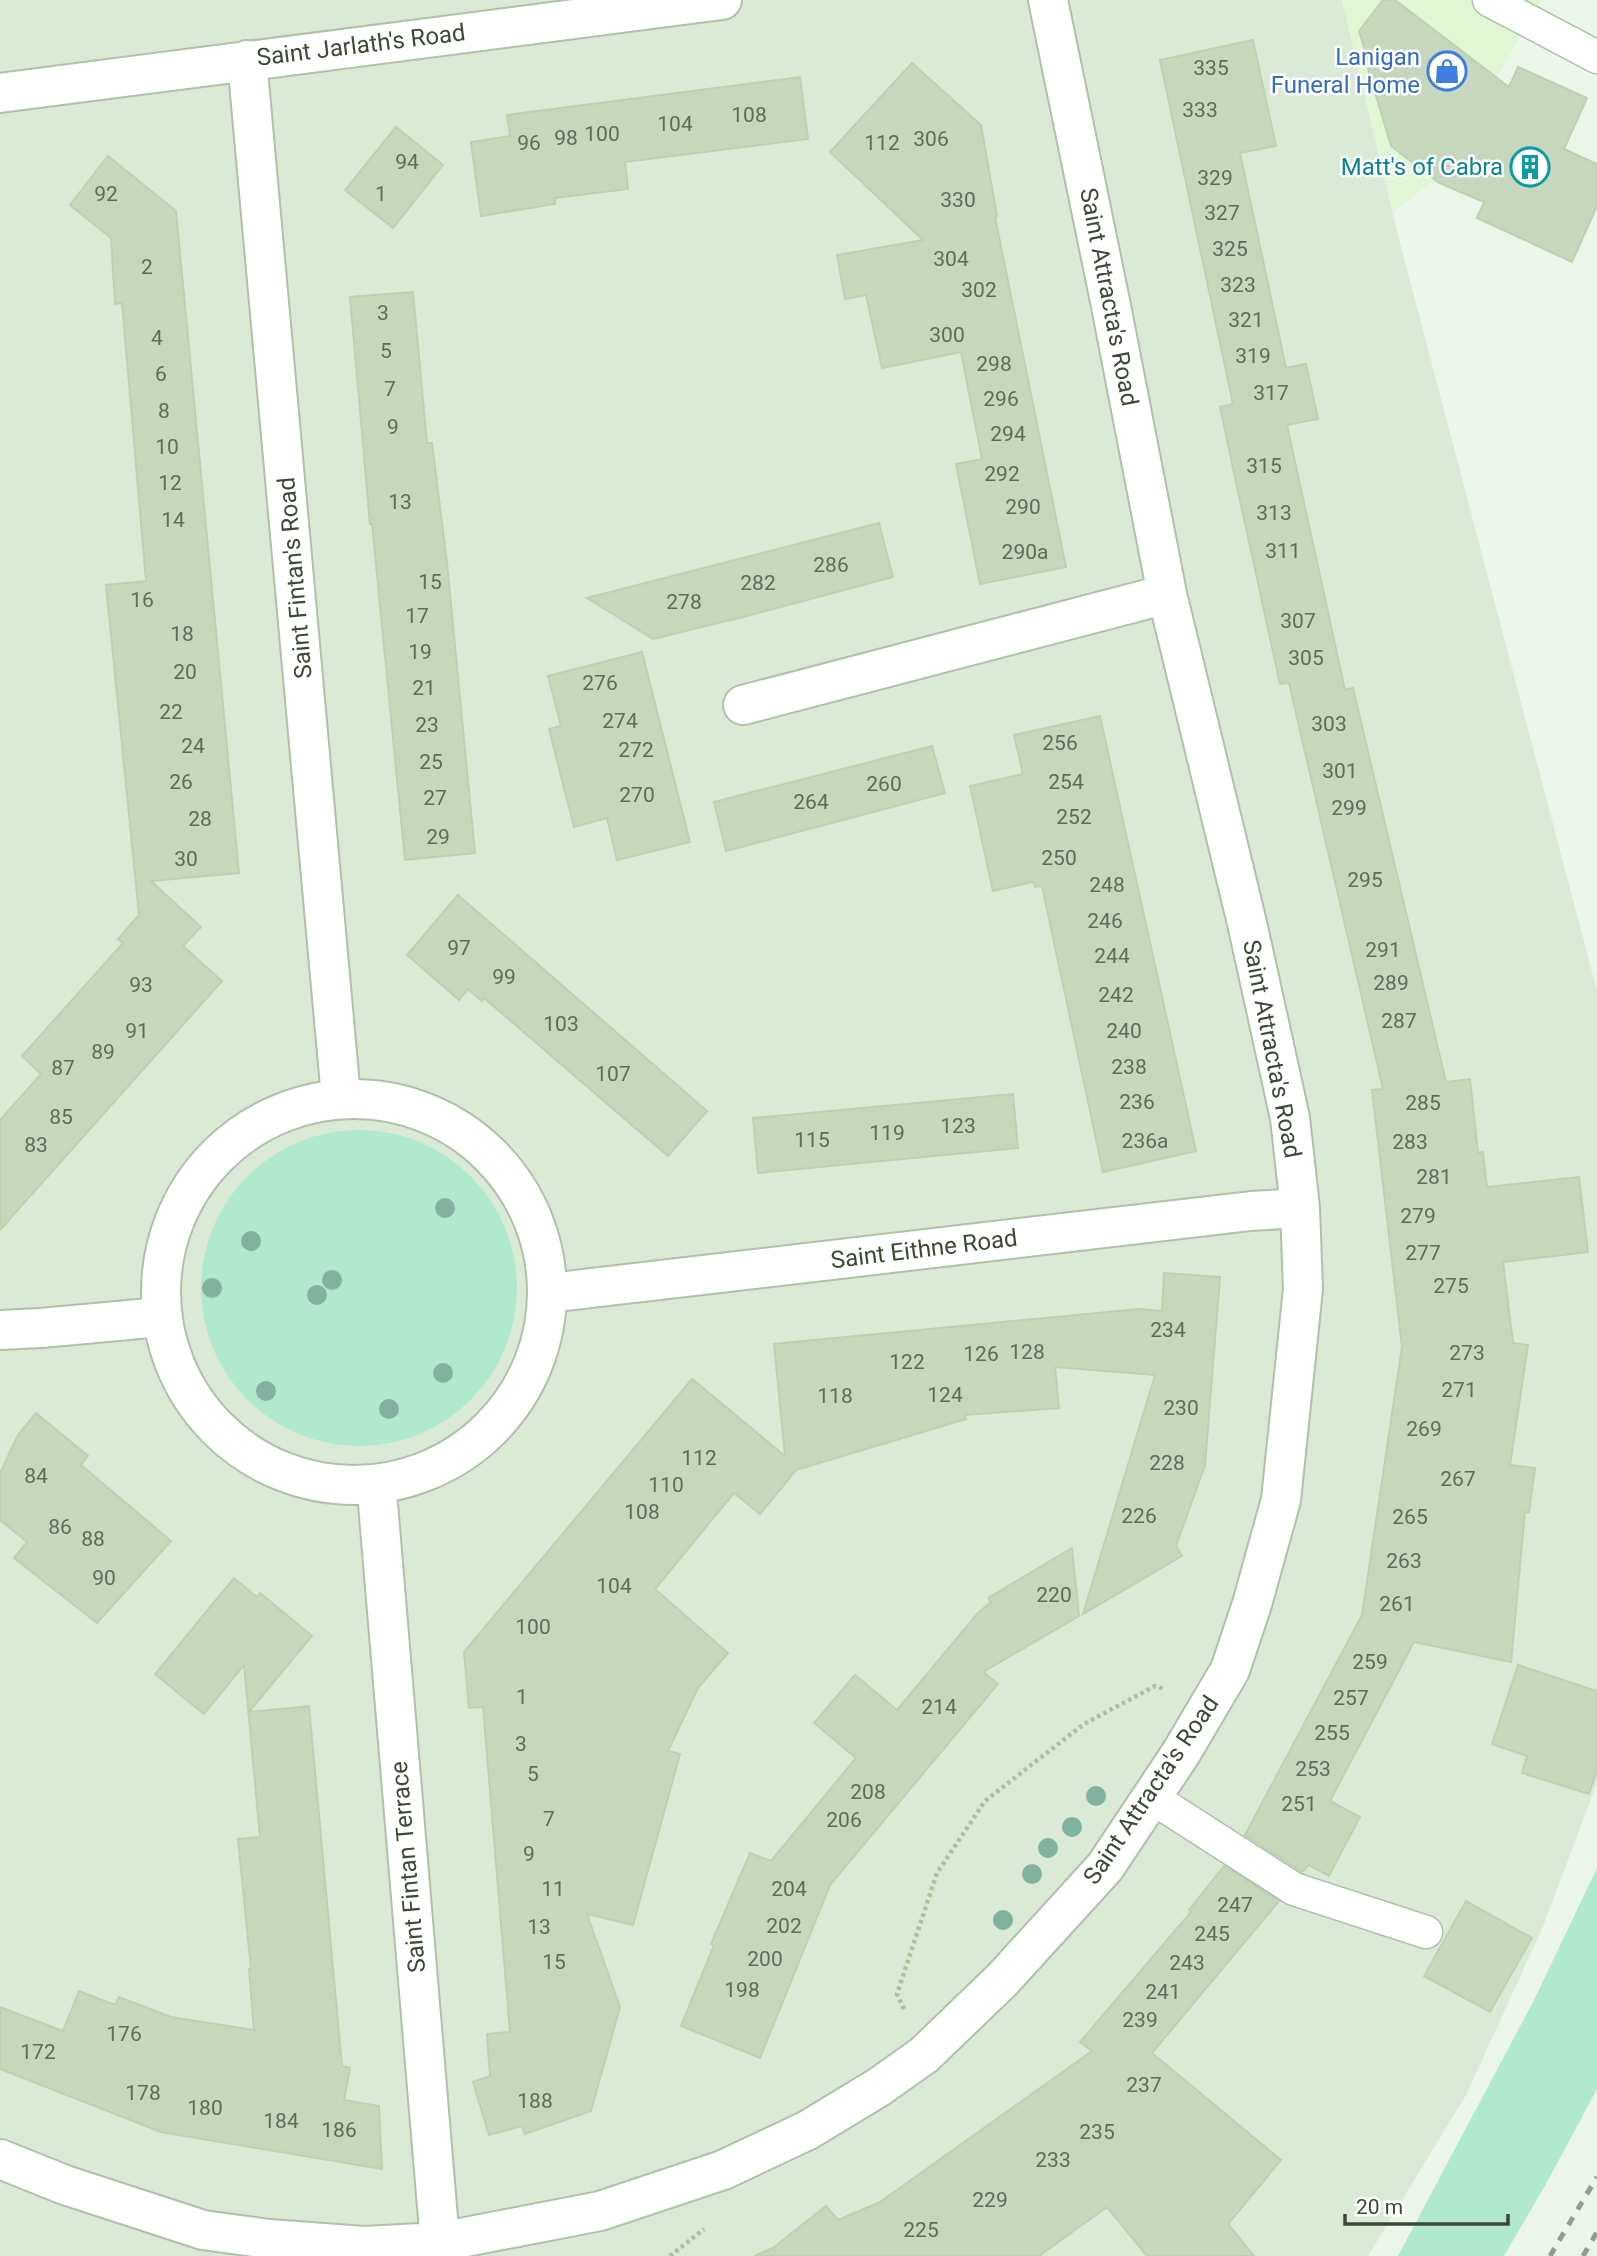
<svg xmlns="http://www.w3.org/2000/svg" width="1597" height="2256" font-family="Roboto,sans-serif">
	<style>
		.residential { fill: #dbe9d7 }
		.commercial { fill: #e0f6d4 }
		.green { fill: #b1e9cf }
		.building { fill: #c6d7be; stroke: #bbd2b1; stroke-width: 2 }
		.lines { fill: none; stroke-linecap: round; stroke-linejoin: round }
		.lane-casing { stroke: #b1c0ab; stroke-width: 35 }
		.street-casing { stroke: #b1c0ab; stroke-width: 42 }
		.path { stroke: #a7c39c; stroke-width: 4.5; stroke-dasharray: 3.5 3.5; stroke-linecap: butt }
		.lane { stroke: #fff; stroke-width: 32 }
		.street { stroke: #fff; stroke-width: 38 }
		.rail { stroke: #989898; stroke-width: 5; stroke-dasharray: 9 9; stroke-linecap: butt }
		.tree { fill: #80b29f }
		.labels { text-anchor: middle; stroke-width: 5; stroke-linejoin: round; paint-order: stroke }
		.number-label { font-size: 21px; fill: #5e6c59 }
		.street-label { font-size: 24px; fill: #3c4937; stroke: #fff }
		.shop-label { font-size: 24px; fill: #366cbe; stroke: #fff; text-anchor: end }
		.culture-label { font-size: 24px; fill: #0d838f; stroke: #fff; text-anchor: end }
	</style>
	<rect width="100%" height="100%" fill="#ecf5e9"/>
	<path class="residential" d="M0,0H1342L1399,239L1597,991V1783L1542,1929L1466,2095L1368,2256H0Z"/>
	<path class="commercial" d="M1342,0H1541L1490,89L1455,164L1393,212Z"/>
	<path class="green" d="M201 1288a158 158 0 1 1 316 0a158 158 0 1 1-316 0Z
		M1597,1868V2089L1546,2184L1504,2256H1398L1533,2002Z"/>
	<path class="building" d="M1383,0H1395L1509,87L1518,67L1587,98L1564,149L1597,164V206L1572,262L1477,218L1484,202L1439,183L1391,146L1368,69L1370,66L1359,31Z
		M1253,40L1276,146L1240,153L1286,368L1306,364L1318,419L1287,425L1345,690L1353,688L1446,1082L1470,1079L1478,1153L1483,1152L1487,1187L1579,1177L1588,1252L1503,1262L1513,1343L1528,1345L1510,1465L1535,1468L1529,1512H1525L1511,1662L1414,1642L1330,1801L1360,1817L1329,1876L1309,1865L1302,1872L1245,1835L1362,1615L1402,1347L1372,1090L1383,1089L1289,683L1280,684L1236,482L1220,407L1233,404L1160,60Z
		M912,63L981,125L997,216L995,217L1066,567L980,584L956,464L982,459L961,352L882,368L866,295L845,299L837,255L923,240L830,152Z
		M800,77L808,139L625,162L628,189L555,198V204L481,216L471,142L510,136L507,115Z
		M396,127L443,165L393,228L345,190Z
		M108,156L176,211L239,873L151,881L201,927L183,946L222,981L0,1230V1120L41,1074L22,1056L123,943L118,939L139,915L106,585L146,581L122,303L115,304L111,238L70,205Z
		M413,292L427,443H432L447,563L475,853L405,860L372,524H370L350,297Z
		M879,523L893,577L747,616L653,639L587,598Z
		M642,652L690,842L617,860L607,818L574,827L549,729L561,726L548,676Z
		M1100,716L1196,1151L1103,1172L1042,886L1035,887L1033,882L993,891L970,786L1023,774L1014,735Z
		M932,746L945,793L726,851L714,802Z
		M458,895L707,1111L668,1156L484,998L482,1001L468,989L459,1000L407,955Z
		M1013,1094L1018,1148L758,1173L753,1118Z
		M1164,1273L1220,1277L1205,1465L1176,1546L1182,1556L1083,1614L1155,1375L1055,1367L1059,1408L965,1415L966,1419L796,1470L760,1514L734,1493L655,1589L728,1653L698,1688L668,1751L680,1754L633,1925L587,1914L620,2007L591,2111L525,2134L522,2126L489,2135L473,2082L490,2076L487,2034L510,2032L483,1707L469,1708L464,1652L692,1379L785,1456L774,1344L1139,1309L1162,1311Z
		M36,1413L88,1456L81,1465L171,1541L97,1623L14,1558L27,1542L0,1520V1473L18,1435Z
		M1072,1548L1079,1616L983,1672L998,1684L830,1885L760,2058L681,2026L714,1945L711,1944L750,1853L771,1861L856,1758L814,1723L855,1675L897,1710L978,1613L991,1602L988,1598Z
		M234,1578L257,1597L260,1593L312,1636L249,1712L309,1706L342,2066L350,2068L344,2100L379,2106L382,2169L161,2132L0,2069V2007L63,2031L79,1991L115,2005L119,1997L171,2017L254,2030L249,1969H251L238,1839L260,1837L244,1665L204,1714L155,1674Z
		M1518,1665L1597,1691V1770L1589,1794L1522,1773L1527,1756L1492,1744Z
		M1224,1866L1279,1901L1152,2053L1281,2160L1228,2224L1254,2256H1147L1107,2207L1039,2256H754L773,2248L826,2206L838,2220L880,2202L1092,2051L1080,2042L1191,1912L1189,1910Z
		M1466,1901L1532,1938L1490,2012L1424,1976Z"/>
	<g class="lines">
		<g class="lane-casing">
			<path id="lane" d="M1489,0L1597,57
				M1151,1797L1294,1889L1426,1932"/>
		</g>
		<g class="street-casing">
			<path id="street" d="M247,60L341,1097
				M0,93L722,0
				M743,705L1167,594
				M161 1292a193 193 0 1 1 386 0a193 193 0 1 1-386 0Z
				M549,1293L1251,1211L1300,1208
				M0,1330L41,1328L161,1317
				M377,1492L440,2242
				M0,2159L65,2185L203,2230L269,2239L364,2246L440,2242L600,2211L723,2170L808,2130L879,2087L924,2055L1002,1980L1105,1867L1181,1753L1230,1670L1252,1604L1281,1500L1303,1289L1300,1208L1290,1118L1247,923L1167,594L1111,306L1048,0"/>
		</g>
		<path class="path" d="M904,2009L897,1994L937,1873L985,1801L1084,1724L1155,1686L1165,1689
			M670,2256L704,2229"/>
		<use href="#lane" class="lane"/>
		<use href="#street" class="street"/>
		<path class="rail" d="M1550,2256L1597,2177
			M1583,2256L1597,2232"/>
	</g>
	<g class="tree">
		<circle cx="445" cy="1208" r="10"/>
		<circle cx="251" cy="1241" r="10"/>
		<circle cx="332" cy="1280" r="10"/>
		<circle cx="212" cy="1288" r="10"/>
		<circle cx="317" cy="1295" r="10"/>
		<circle cx="443" cy="1373" r="10"/>
		<circle cx="266" cy="1391" r="10"/>
		<circle cx="389" cy="1409" r="10"/>
		<circle cx="1096" cy="1796" r="10"/>
		<circle cx="1072" cy="1827" r="10"/>
		<circle cx="1048" cy="1848" r="10"/>
		<circle cx="1032" cy="1874" r="10"/>
		<circle cx="1003" cy="1920" r="10"/>
	</g>
	<defs>
		<g id="shop-ring" transform="scale(2.0125)"><circle r="9.5" fill="#fff" stroke="#3f7fe0" stroke-width="1.5"/><path d="M-5-2.5h2.3a2.7 3.5 0 0 1 5.4 0H5L5.5 6h-11ZM-1.5-2.5h3a1.5 2.3 0 0 0-3 0Z" fill="#3f7fe0"/></g>
		<g id="building-ring" transform="scale(2.0125)"><circle r="9.5" fill="#fff" stroke="#0f9aa8" stroke-width="1.5"/><path d="M-4-6H4V6H1V3H-1V6H-4ZM-2.5-4.3h1.7v1.8h-1.7ZM.8-4.3h1.7v1.8H.8ZM-2.5-1h1.7V.8h-1.7ZM.8-1h1.7V.8H.8Z" fill="#0f9aa8"/></g>
	</defs>
	<g fill-rule="evenodd">
		<use href="#shop-ring" x="1447" y="71"/>
		<use href="#building-ring" x="1530" y="167"/>
	</g>
	<g class="labels">
		<g class="number-label">
			<text x="1211" y="75">335</text>
			<text x="1200" y="117">333</text>
			<text x="749" y="122">108</text>
			<text x="675" y="131">104</text>
			<text x="602" y="141">100</text>
			<text x="566" y="145">98</text>
			<text x="931" y="146">306</text>
			<text x="529" y="150">96</text>
			<text x="882" y="150">112</text>
			<text x="407" y="169">94</text>
			<text x="1215" y="185">329</text>
			<text x="106" y="201">92</text>
			<text x="381" y="201">1</text>
			<text x="958" y="207">330</text>
			<text x="1222" y="220">327</text>
			<text x="1230" y="256">325</text>
			<text x="951" y="266">304</text>
			<text x="147" y="274">2</text>
			<text x="1238" y="292">323</text>
			<text x="979" y="297">302</text>
			<text x="383" y="320">3</text>
			<text x="1246" y="327">321</text>
			<text x="947" y="342">300</text>
			<text x="157" y="345">4</text>
			<text x="386" y="358">5</text>
			<text x="1253" y="363">319</text>
			<text x="994" y="371">298</text>
			<text x="161" y="381">6</text>
			<text x="390" y="396">7</text>
			<text x="1271" y="400">317</text>
			<text x="1001" y="406">296</text>
			<text x="164" y="418">8</text>
			<text x="393" y="434">9</text>
			<text x="1008" y="441">294</text>
			<text x="167" y="454">10</text>
			<text x="1264" y="473">315</text>
			<text x="1002" y="481">292</text>
			<text x="170" y="490">12</text>
			<text x="400" y="509">13</text>
			<text x="1023" y="514">290</text>
			<text x="1274" y="520">313</text>
			<text x="173" y="527">14</text>
			<text x="1283" y="558">311</text>
			<text x="1025" y="559">290a</text>
			<text x="831" y="572">286</text>
			<text x="430" y="589">15</text>
			<text x="758" y="590">282</text>
			<text x="142" y="607">16</text>
			<text x="684" y="609">278</text>
			<text x="417" y="623">17</text>
			<text x="1298" y="628">307</text>
			<text x="182" y="641">18</text>
			<text x="420" y="659">19</text>
			<text x="1306" y="665">305</text>
			<text x="185" y="679">20</text>
			<text x="600" y="690">276</text>
			<text x="424" y="695">21</text>
			<text x="171" y="719">22</text>
			<text x="620" y="728">274</text>
			<text x="1329" y="731">303</text>
			<text x="427" y="732">23</text>
			<text x="1060" y="750">256</text>
			<text x="193" y="753">24</text>
			<text x="636" y="757">272</text>
			<text x="431" y="769">25</text>
			<text x="1340" y="778">301</text>
			<text x="181" y="789">26</text>
			<text x="1066" y="789">254</text>
			<text x="884" y="791">260</text>
			<text x="637" y="802">270</text>
			<text x="435" y="805">27</text>
			<text x="811" y="809">264</text>
			<text x="1349" y="815">299</text>
			<text x="1074" y="824">252</text>
			<text x="200" y="826">28</text>
			<text x="438" y="844">29</text>
			<text x="1059" y="865">250</text>
			<text x="186" y="866">30</text>
			<text x="1365" y="887">295</text>
			<text x="1107" y="892">248</text>
			<text x="1105" y="928">246</text>
			<text x="459" y="955">97</text>
			<text x="1383" y="957">291</text>
			<text x="1112" y="963">244</text>
			<text x="504" y="984">99</text>
			<text x="1391" y="990">289</text>
			<text x="141" y="992">93</text>
			<text x="1116" y="1002">242</text>
			<text x="1399" y="1028">287</text>
			<text x="561" y="1031">103</text>
			<text x="137" y="1038">91</text>
			<text x="1124" y="1038">240</text>
			<text x="103" y="1059">89</text>
			<text x="1129" y="1074">238</text>
			<text x="63" y="1075">87</text>
			<text x="613" y="1081">107</text>
			<text x="1137" y="1109">236</text>
			<text x="1423" y="1110">285</text>
			<text x="61" y="1124">85</text>
			<text x="958" y="1133">123</text>
			<text x="887" y="1140">119</text>
			<text x="812" y="1147">115</text>
			<text x="1145" y="1148">236a</text>
			<text x="1410" y="1149">283</text>
			<text x="36" y="1152">83</text>
			<text x="1434" y="1184">281</text>
			<text x="1418" y="1223">279</text>
			<text x="1423" y="1260">277</text>
			<text x="1451" y="1293">275</text>
			<text x="1168" y="1337">234</text>
			<text x="1027" y="1359">128</text>
			<text x="1467" y="1360">273</text>
			<text x="981" y="1361">126</text>
			<text x="907" y="1369">122</text>
			<text x="1459" y="1397">271</text>
			<text x="945" y="1402">124</text>
			<text x="835" y="1403">118</text>
			<text x="1181" y="1415">230</text>
			<text x="1424" y="1436">269</text>
			<text x="699" y="1465">112</text>
			<text x="1167" y="1470">228</text>
			<text x="36" y="1483">84</text>
			<text x="1458" y="1486">267</text>
			<text x="666" y="1492">110</text>
			<text x="642" y="1519">108</text>
			<text x="1139" y="1523">226</text>
			<text x="1410" y="1524">265</text>
			<text x="60" y="1534">86</text>
			<text x="93" y="1546">88</text>
			<text x="1404" y="1568">263</text>
			<text x="104" y="1585">90</text>
			<text x="614" y="1593">104</text>
			<text x="1054" y="1602">220</text>
			<text x="1397" y="1611">261</text>
			<text x="533" y="1634">100</text>
			<text x="1370" y="1669">259</text>
			<text x="522" y="1704">1</text>
			<text x="1351" y="1705">257</text>
			<text x="939" y="1714">214</text>
			<text x="1332" y="1740">255</text>
			<text x="521" y="1751">3</text>
			<text x="1313" y="1776">253</text>
			<text x="533" y="1781">5</text>
			<text x="868" y="1799">208</text>
			<text x="1299" y="1811">251</text>
			<text x="549" y="1826">7</text>
			<text x="844" y="1827">206</text>
			<text x="529" y="1861">9</text>
			<text x="553" y="1896">11</text>
			<text x="789" y="1896">204</text>
			<text x="1235" y="1912">247</text>
			<text x="784" y="1933">202</text>
			<text x="539" y="1934">13</text>
			<text x="1212" y="1941">245</text>
			<text x="765" y="1966">200</text>
			<text x="554" y="1969">15</text>
			<text x="1187" y="1970">243</text>
			<text x="742" y="1997">198</text>
			<text x="1163" y="1999">241</text>
			<text x="1140" y="2027">239</text>
			<text x="124" y="2041">176</text>
			<text x="38" y="2059">172</text>
			<text x="1144" y="2092">237</text>
			<text x="143" y="2100">178</text>
			<text x="535" y="2108">188</text>
			<text x="205" y="2115">180</text>
			<text x="281" y="2128">184</text>
			<text x="339" y="2137">186</text>
			<text x="1097" y="2139">235</text>
			<text x="1053" y="2167">233</text>
			<text x="990" y="2207">229</text>
			<text x="921" y="2237">225</text>
		</g>
		<g class="street-label">
			<text transform="translate(361 45) rotate(-7)" y="8">Saint Jarlath's Road</text>
			<text transform="translate(1109 297) rotate(79)" y="8">Saint Attracta's Road</text>
			<text transform="translate(295 578) rotate(-95)" y="8">Saint Fintan's Road</text>
			<text transform="translate(1272 1049) rotate(79)" y="8">Saint Attracta's Road</text>
			<text transform="translate(924 1249) rotate(-7)" y="8">Saint Eithne Road</text>
			<text transform="translate(1151 1790) rotate(-56)" y="8">Saint Attracta's Road</text>
			<text transform="translate(408 1867) rotate(-95)" y="8">Saint Fintan Terrace</text>
		</g>
		<g class="shop-label">
			<text x="1420" y="65">Lanigan<tspan x="1420" dy="28">Funeral Home</tspan></text>
		</g>
		<g class="culture-label">
			<text x="1503" y="175">Matt's of Cabra</text>
		</g>
	</g>
	<path d="M1345 2214v10h163v-10" fill="none" stroke="#3c4937" stroke-width="3.5"/>
	<text x="1356" y="2214" font-size="21" fill="#3c4937" stroke="#ffffff" stroke-width="5" paint-order="stroke">20 m</text>
</svg>
